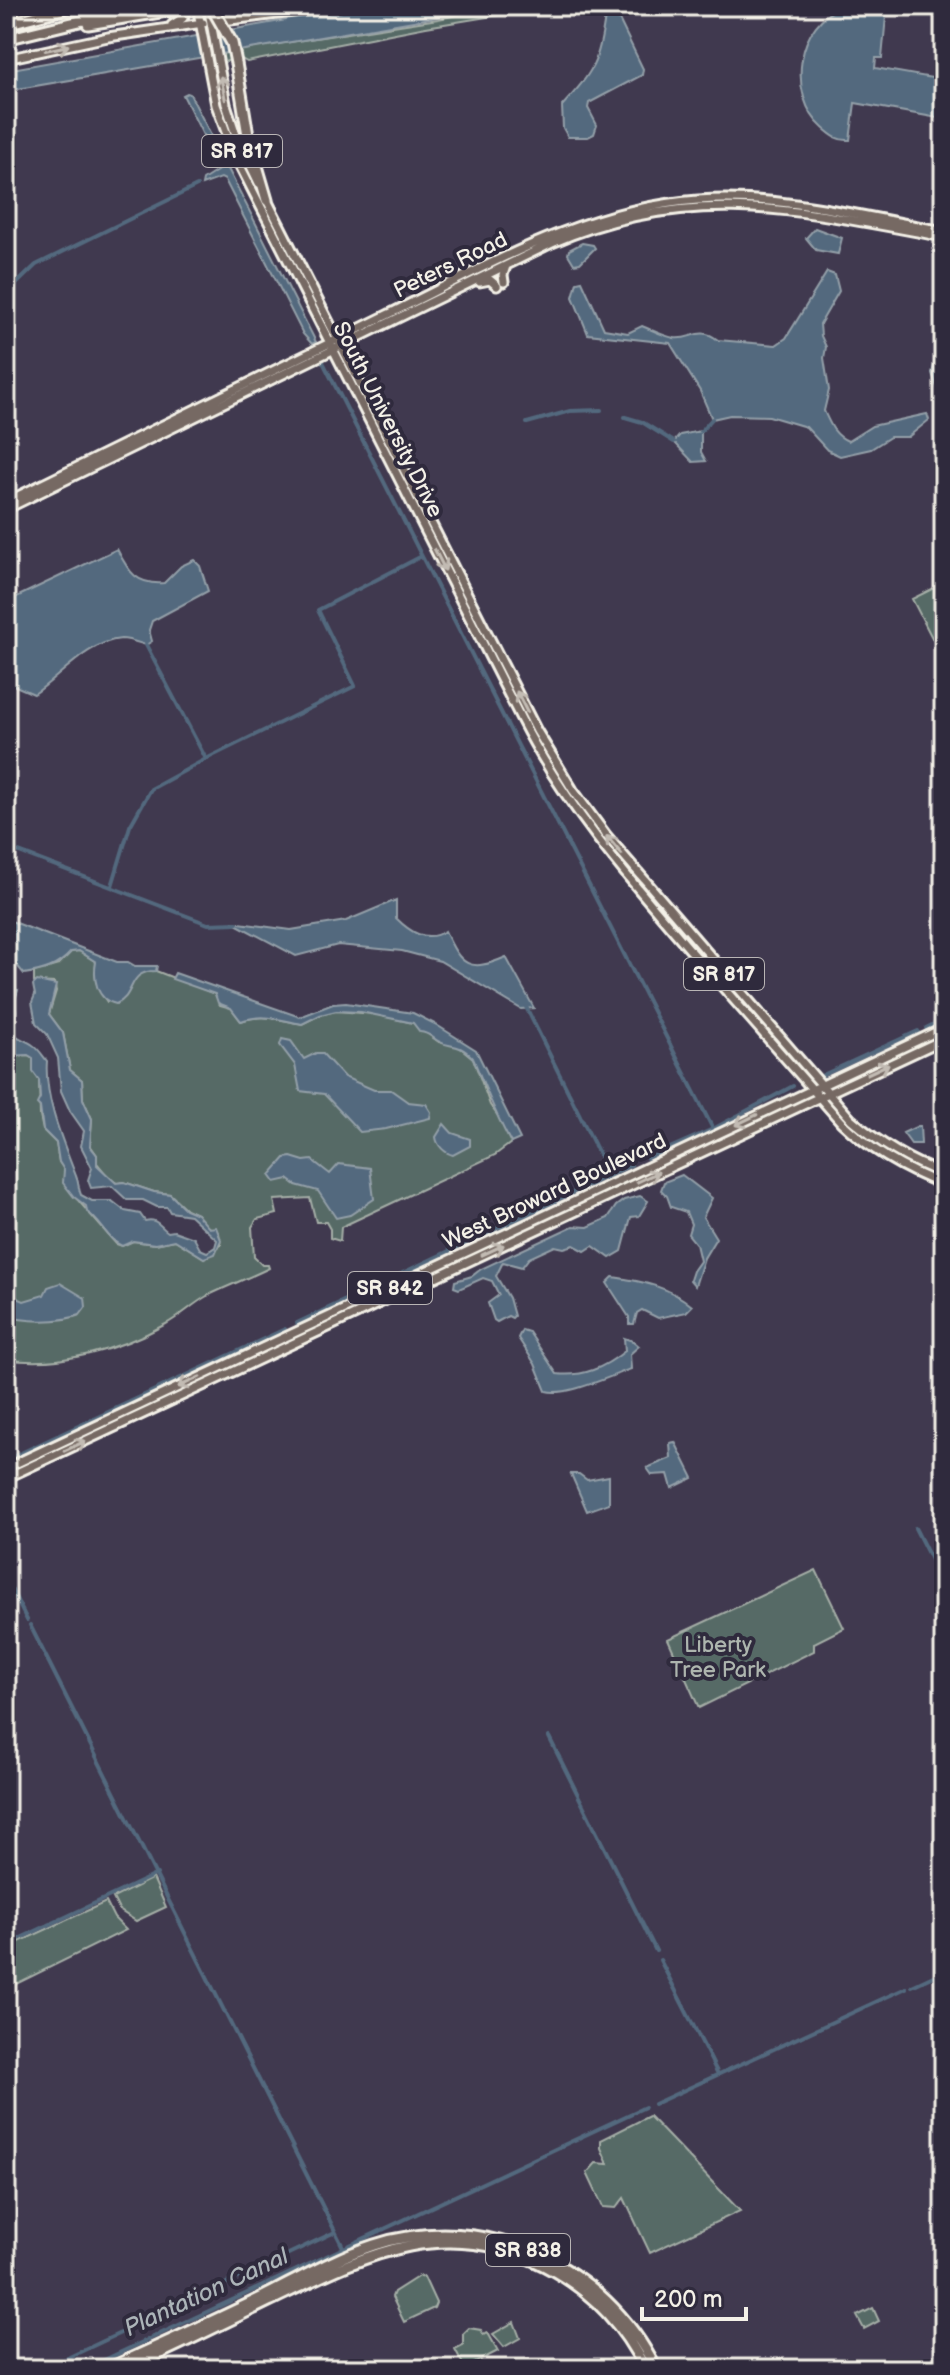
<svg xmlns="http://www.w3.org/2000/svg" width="950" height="2375" font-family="'Balsamiq Sans',sans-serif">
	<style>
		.green { fill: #566b66; stroke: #a5aea7; stroke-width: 2 }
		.water { fill: #53697e; stroke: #939fa8; stroke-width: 2 }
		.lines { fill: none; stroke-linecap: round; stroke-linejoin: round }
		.canal { stroke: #53697e; stroke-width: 4 }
		.major-casing { stroke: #f4f1e8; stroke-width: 13 }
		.highway-casing { stroke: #f4f1e8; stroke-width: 15 }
		.major { stroke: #766964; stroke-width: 7 }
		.highway { stroke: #766964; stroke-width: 9 }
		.highway-bridge-casing { stroke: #f4f1e8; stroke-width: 15; stroke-linecap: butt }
		.highway-bridge { stroke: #766964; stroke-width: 9 }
		.oneway { stroke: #c2bbb3 }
		.labels { text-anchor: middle; stroke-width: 8; stroke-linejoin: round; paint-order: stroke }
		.shield { fill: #2f2a3d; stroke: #b9b5b5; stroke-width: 2 }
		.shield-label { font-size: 20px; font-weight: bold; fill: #f4f1e8 }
		.street-label { font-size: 22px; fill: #f4f1e8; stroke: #2f2a3d }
		.park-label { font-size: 22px; fill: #adb5ae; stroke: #2f2a3d }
		.water-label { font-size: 24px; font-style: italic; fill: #acb4b8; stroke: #2f2a3d }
	</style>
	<rect width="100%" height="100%" fill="#40394f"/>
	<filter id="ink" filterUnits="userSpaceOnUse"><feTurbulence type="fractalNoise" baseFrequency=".0125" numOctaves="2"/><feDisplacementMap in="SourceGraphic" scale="16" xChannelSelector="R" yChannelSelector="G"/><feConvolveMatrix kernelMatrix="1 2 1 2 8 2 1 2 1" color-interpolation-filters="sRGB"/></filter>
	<g filter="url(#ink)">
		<path class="green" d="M501,6H555L426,27L247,62L238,57L222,63L220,53L438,19Z
			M944,583V661L912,599Z
			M79,951L96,962C95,982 95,985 107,1002L138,975L147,971H156L215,994L220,1005L231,1008L241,1021C266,1013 278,1020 302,1024L320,1015L336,1011L375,1014L413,1023L439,1042L457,1045L473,1058L490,1105L501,1120L511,1143L495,1155L341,1227L340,1241L330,1238V1229L326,1222H316L310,1198L274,1200L277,1214L257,1219L252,1227L254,1257L262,1265H268L269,1268C249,1278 227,1286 207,1296C193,1304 181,1316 166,1324C121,1349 58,1368 6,1359V1050L8,1056L28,1055L33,1058L34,1072L39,1080L40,1116L43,1130L56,1143L59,1162L65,1170L70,1191L116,1244L122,1246L133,1241L155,1244L175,1240L204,1258L221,1245L219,1233L204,1225L197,1214L186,1209L170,1194L154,1192L124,1182L117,1183L110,1179L96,1162L97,1155L90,1145L92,1119L83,1099L82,1080L70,1070L63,1033L49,1014L56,991L54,983L34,982V972L58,965L71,952Z
			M816,1570L844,1628L814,1643V1651L699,1708L668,1639Z
			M153,1878L166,1907L136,1921L119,1910L113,1898Z
			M106,1902L114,1918L126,1930L6,1989V1948Z
			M649,2116L740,2211L650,2253L624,2198L616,2208L603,2207L587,2173L596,2163L608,2164L601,2148V2140Z
			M419,2276L424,2277L436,2303L434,2308L404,2322L392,2297L394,2292Z
			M873,2308L879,2321L864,2329L857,2316Z
			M514,2322L520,2338L504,2347L493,2334Z
			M469,2328L481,2330L483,2335L488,2333L498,2351L465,2368L455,2349L463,2345V2334Z"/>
		<path class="water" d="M364,6H501C336,35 171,62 6,91V70L286,20L288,17Z
			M845,6H887L882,58H876L875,68L944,80V119L855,103L850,140C838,141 832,136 823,128C786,96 796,20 845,6Z
			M614,9L643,69L642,75L589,103L588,108L597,125L594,134L588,137H568L563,128L562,106C593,72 599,63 605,16Z
			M187,93L190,94L316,342L312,344L303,334L225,180L221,178L202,185L203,180L220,169L183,95Z
			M815,228L842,238L838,254L816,250L806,238Z
			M582,243L593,245L595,248L580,263L574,264L568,254L569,250Z
			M827,272L835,275L839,291L820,324L821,336L826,347L824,358L829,390L824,411C830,424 834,435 848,441L872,426L927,414L929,420L908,437H890L871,449L840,456L827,450L806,427L769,416L730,415L712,419L700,391L670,343L588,334L573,297L577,282L582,281L604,329L628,333L642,326C652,330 663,336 674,338C691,341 699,325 718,340L776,345L786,338Z
			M941,353L944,354V418L937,401L940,396L932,373L937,355Z
			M701,431V452L706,461L693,462L674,442L680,435Z
			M117,549C129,573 137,585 164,583L181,566L194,560L200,566L208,591L152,621L149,630L152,641L146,645C139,643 129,639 121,639C87,642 61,676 34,694L13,685L6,670V602Z
			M396,900V918C410,932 426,943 445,931C461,966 469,973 506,957L534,1008L521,1009L440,961L402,951L338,945L296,956L232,922L291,930L346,921Z
			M6,919L117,962H128L135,966H157L156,971C126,971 137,995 116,1004C96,1000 93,978 96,962L79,951L71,952C58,967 43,971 24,974L6,952Z
			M175,973L300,1017L333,1004L346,1003L413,1013L435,1024L476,1050L520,1139L511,1143C496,1116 485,1088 473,1058C457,1041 451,1049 438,1041C430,1036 429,1033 420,1032L413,1023L361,1012L336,1011L320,1015L302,1024C278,1020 266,1013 241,1021L231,1008L218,1003L215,994L172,979Z
			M37,981L56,985L49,1014L63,1033L70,1070L82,1080L83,1099L92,1119L90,1146L97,1155V1165L116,1183L124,1182L154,1192L170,1194L185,1209L197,1214L209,1228L216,1227L221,1240L215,1254L204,1258L175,1240L155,1244L133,1241L122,1246C107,1240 101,1220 87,1212L86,1206L74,1197L63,1183L64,1170L59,1162L56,1143L43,1130L40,1107L37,1104L40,1098L39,1080L33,1072V1058L28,1055L8,1056L6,999L11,989L18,990L14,1003L16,1011C0,1036 20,1036 33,1045C38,1048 43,1056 47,1061C44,1098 63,1142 76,1176C79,1183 78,1188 81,1195L92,1201H112L125,1211L140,1214L145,1221C158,1218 159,1226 168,1232L174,1231L194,1238L200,1249L207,1252L215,1247L217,1240L190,1215L170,1212L167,1207H157L143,1200H127L112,1186L91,1188L88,1180L92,1168L81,1146L84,1131L70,1111L61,1091L58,1058L47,1034L36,1023L32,1002L35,995L33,985Z
			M282,1039L291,1041L304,1059L316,1053H322L344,1077L374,1090H391L408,1102L426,1104L431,1112L430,1118L386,1129L360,1132L324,1094L300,1091L295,1065L280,1045Z
			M444,1124L452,1133L470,1139V1146L453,1155C445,1153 437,1146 436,1137Z
			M918,1126H920L921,1144H911L903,1133Z
			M291,1157L304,1161L312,1160L330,1174L339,1164L370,1168L374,1199L350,1215L336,1218L318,1191L296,1185L288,1179L275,1182L270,1175L285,1158Z
			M682,1175L712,1198L703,1217L716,1238L704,1258L695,1286L690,1280L693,1271L700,1261L696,1244L688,1234L691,1224L686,1212L671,1207L667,1196L661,1190L664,1182Z
			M640,1196L648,1201L639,1216L631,1217L622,1251L610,1258L593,1246L585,1251L574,1245L564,1248L555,1246L529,1258L522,1267L503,1262L496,1276L509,1298L514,1316L512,1318L508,1316L497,1322L494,1320L488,1303L499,1295L492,1281L483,1278L459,1289L454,1287L455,1281L472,1276L481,1269L573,1226L588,1227L608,1218L616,1206L624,1200Z
			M613,1277C642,1281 670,1287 692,1306L686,1312L658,1318L642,1310L637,1313L634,1324H629V1317L607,1283Z
			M6,1281L17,1298L24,1301L44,1295L48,1287L60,1283L85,1298L86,1307L80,1315C62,1322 24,1323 6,1315Z
			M522,1330L529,1332L557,1374C583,1377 604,1368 625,1351L624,1338L633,1341L639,1346L630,1354L631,1369C610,1376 566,1397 546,1391L535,1364L518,1338Z
			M675,1442L693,1478L672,1488L668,1474L652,1475L647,1468L671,1458L670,1443Z
			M571,1474H579L587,1480L609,1476V1503L587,1511Z"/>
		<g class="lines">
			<path class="canal" d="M6,294L36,265L197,186
				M323,362L713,1129
				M625,417L642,422L674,442
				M527,423L570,411L601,410
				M701,431L712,419
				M206,759L355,686L318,610L420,557
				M6,847L208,924L237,923
				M112,886L130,826L151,789L206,759L146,645
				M526,1007L610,1176
				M926,1028L944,1019
				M823,1075L918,1031
				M647,1158L713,1129L793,1086
				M297,1323L631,1165
				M6,1460L285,1329
				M915,1528L944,1585
				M6,1579L27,1620
				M30,1625L343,2247
				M549,1737L656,1951
				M6,1945L157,1874
				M660,1960L718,2074
				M912,1986L944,1971
				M654,2104L906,1988
				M44,2369L335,2232
				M85,2369L645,2107"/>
			<g class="major-casing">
				<path id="major" d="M197,6L216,105L235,156L521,719C565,806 628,878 691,951C741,1008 791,1065 841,1122C871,1151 905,1170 944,1185
					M208,6L226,104L236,135L259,183
					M219,6L224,16L234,19
					M215,22L340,6
					M172,25L183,18L187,6
					M6,59L108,37L203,23
					M266,198L537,731L573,790L607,836L851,1119C880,1144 908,1161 944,1174
					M480,282L490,280L497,286
					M504,282L503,275L506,266
					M6,502C133,439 260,377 387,315C487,266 585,208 698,200C780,194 863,216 944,231
					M6,509L552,243C691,183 803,211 944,237
					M6,1468L944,1028
					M6,1478L944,1039"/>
			</g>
			<g class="highway-casing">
				<path id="highway" d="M6,13L31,6
					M6,24L75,6
					M88,24L178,9
					M6,39L141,6
					M236,63L248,135L267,200
					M108,2369C160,2345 212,2322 263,2297C299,2279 335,2258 374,2245C486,2209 605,2265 656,2369
					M127,2369C174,2347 222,2324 269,2301C364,2256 441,2214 545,2266C590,2289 623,2324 645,2369"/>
			</g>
			<use href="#major" class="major"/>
			<use href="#highway" class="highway"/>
			<g class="highway-bridge-casing">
				<path id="highway-bridge" d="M211,6L232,43L236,63
					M178,9L205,6"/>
			</g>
			<use href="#highway-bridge" class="highway-bridge"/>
		</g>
		<defs><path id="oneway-shaft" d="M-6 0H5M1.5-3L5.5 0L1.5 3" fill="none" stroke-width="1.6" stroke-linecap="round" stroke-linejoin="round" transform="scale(2)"/></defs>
		<g class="oneway">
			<use href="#oneway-shaft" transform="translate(57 48) rotate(-12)"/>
			<use href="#oneway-shaft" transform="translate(223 88) rotate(-101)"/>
			<use href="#oneway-shaft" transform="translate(440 560) rotate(63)"/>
			<use href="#oneway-shaft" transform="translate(522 702) rotate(-117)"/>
			<use href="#oneway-shaft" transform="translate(614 845) rotate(-130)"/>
			<use href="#oneway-shaft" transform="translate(878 1069) rotate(-25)"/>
			<use href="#oneway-shaft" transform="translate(746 1120) rotate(154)"/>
			<use href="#oneway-shaft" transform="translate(648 1177) rotate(-25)"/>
			<use href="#oneway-shaft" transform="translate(493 1250) rotate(-25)"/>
			<use href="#oneway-shaft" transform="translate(189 1382) rotate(155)"/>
			<use href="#oneway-shaft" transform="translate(75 1446) rotate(-25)"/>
		</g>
	</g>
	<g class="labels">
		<g class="shield">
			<rect x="202" y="135" width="80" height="32" rx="6"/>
			<rect x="684" y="958" width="80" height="32" rx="6"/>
			<rect x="348" y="1272" width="84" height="32" rx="6"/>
			<rect x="486" y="2234" width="84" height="32" rx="6"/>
		</g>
		<g class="shield-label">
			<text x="242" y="158">SR 817</text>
			<text x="724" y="981">SR 817</text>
			<text x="390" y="1295">SR 842</text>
			<text x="528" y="2257">SR 838</text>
		</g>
		<g class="street-label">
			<text transform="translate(450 264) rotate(-26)" y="8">Peters Road</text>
			<text transform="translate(389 419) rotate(63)" y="8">South University Drive</text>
			<text transform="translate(554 1190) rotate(-25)" y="8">West Broward Boulevard</text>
		</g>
		<g class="park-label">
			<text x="718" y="1652">Liberty<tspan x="718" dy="25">Tree Park</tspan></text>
		</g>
		<g class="water-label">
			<text transform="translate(206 2292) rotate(-25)" y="8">Plantation Canal</text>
		</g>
	</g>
	<rect width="950" height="2375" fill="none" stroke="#2f2a3d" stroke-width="32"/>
	<rect x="16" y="16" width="918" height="2343" fill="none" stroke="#f4f1e8" stroke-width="3" filter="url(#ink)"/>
	<path d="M642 2307v12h104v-12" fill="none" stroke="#f4f1e8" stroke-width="4"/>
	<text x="654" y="2307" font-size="24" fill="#f4f1e8" stroke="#2f2a3d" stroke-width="6" paint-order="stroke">200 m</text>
</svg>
